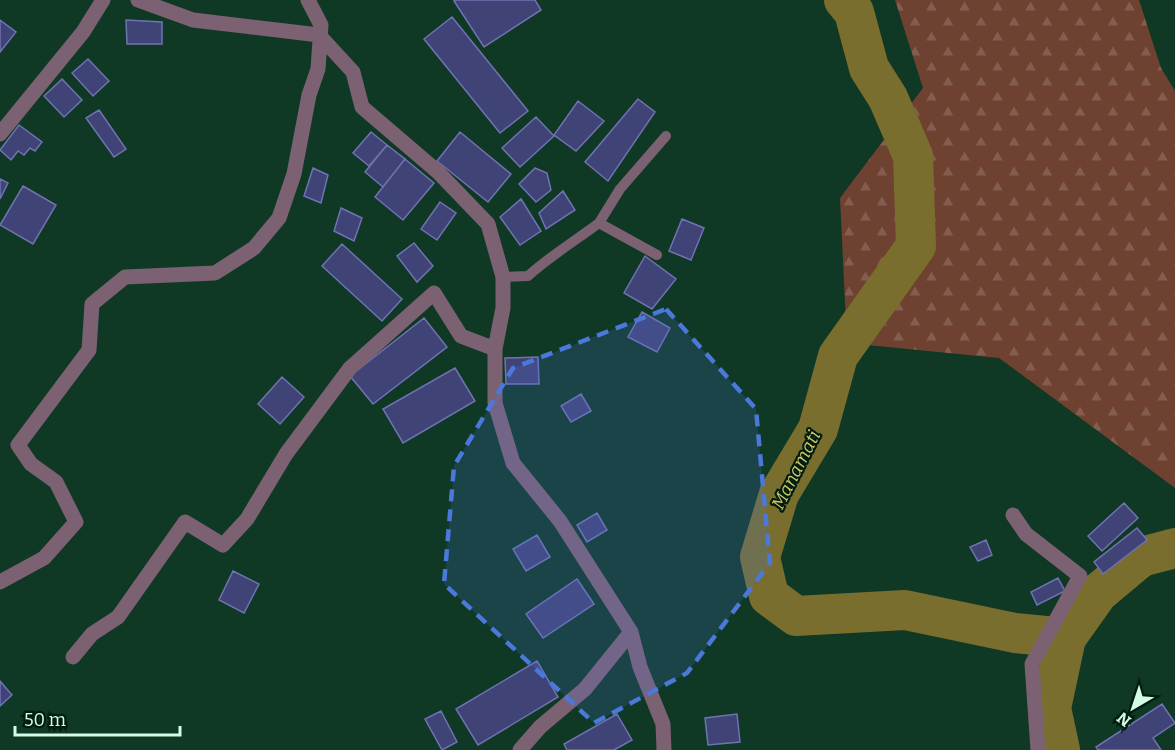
<svg xmlns="http://www.w3.org/2000/svg" width="1175" height="750" font-family="Bitter,serif">
	<style>
		.forest { fill: url(#forest-firs) }
		.lines { fill: none; stroke-linecap: round; stroke-linejoin: round }
		.river { stroke: #796e2d; stroke-width: 40 }
		.building { fill: #404376; stroke: #6f73b2; stroke-width: 1.5 }
		.lane { stroke: #7c6172; stroke-width: 10 }
		.street { stroke: #7c6172; stroke-width: 15 }
		.marked { fill: #4b79db; fill-opacity: 0.2; stroke: #4b79db; stroke-width: 4.5; stroke-dasharray: 12 8; stroke-linejoin: round }
		.labels { text-anchor: middle; stroke-width: 4.5; stroke-linejoin: round; paint-order: stroke }
		.water-label { font-size: 18px; font-style: italic; fill: #d5c567; stroke: #001e10 }
	</style>
	<defs>
		<pattern id="forest-firs" width="22" height="20" patternUnits="userSpaceOnUse" patternTransform="scale(1.5)"><rect width="22" height="20" fill="#6f4131"/><path d="M5 1l3.5 6h-7zM16 11l3.5 6h-7z" fill="#835d4f"/></pattern>
	</defs>
	<rect width="100%" height="100%" fill="#0f3825"/>
	<path class="forest" d="M895,0H1139L1161,68L1175,91V488L999,358L847,343L840,198L923,88Z"/>
	<g class="lines">
		<path class="river" d="M844,0L854,12L869,68L888,98L913,156L916,246L838,356L818,429L779,494L760,557L769,596L796,616L905,610L1015,633L1066,638L1051,708L1060,750
			M1066,638L1098,593L1141,557L1175,548"/>
	</g>
	<path class="building" d="M456,0H535L541,10L484,47L454,1Z
		M452,17L528,111L500,133L424,39Z
		M0,20L16,32L0,52Z
		M126,20L162,22V44H127Z
		M88,59L109,81L93,96L72,73Z
		M62,79L82,100L64,117L44,96Z
		M638,99L655,112L608,181L585,162Z
		M578,101L604,121L576,151L554,135Z
		M99,110L126,149L114,157L86,118Z
		M536,117L554,136L520,167L502,148Z
		M19,125L42,142L35,151L30,148L24,155L18,151L11,160L0,150Z
		M371,132L387,145L369,166L353,153Z
		M460,132L511,174L488,202L437,161Z
		M387,145L405,159L383,187L365,172Z
		M405,159L434,183L403,220L375,197Z
		M313,168L328,175L321,203L304,196Z
		M535,168L547,173L551,190L536,202L519,184Z
		M0,179L8,183L0,199Z
		M23,186L56,205L33,244L0,225Z
		M563,191L575,210L546,229L539,213Z
		M521,199L541,231L520,245L500,217Z
		M440,202L456,213L437,240L421,229Z
		M341,208L362,218L354,241L334,231Z
		M682,219L704,228L691,260L669,251Z
		M414,243L433,266L417,282L397,256Z
		M342,244L402,299L382,321L322,266Z
		M645,256L676,279L652,309L624,293Z
		M642,312L670,328L657,352L628,337Z
		M424,318L447,347L373,404L350,376Z
		M538,357L539,384H506L505,358Z
		M455,368L475,401L403,443L383,409Z
		M282,377L304,397L280,424L258,404Z
		M581,394L591,411L571,422L561,406Z
		M1124,503L1138,518L1102,551L1088,536Z
		M597,513L607,530L587,542L577,525Z
		M1137,528L1147,540L1103,574L1094,562Z
		M537,535L550,557L526,571L513,549Z
		M986,540L992,555L978,561L970,547Z
		M233,571L259,584L244,613L219,600Z
		M1058,578L1065,591L1037,605L1031,592Z
		M577,579L594,604L543,638L526,614Z
		M537,661L558,697L478,745L456,709Z
		M0,681L12,695L0,706Z
		M1162,704L1175,723L1153,738L1161,750H1098L1096,747Z
		M441,711L457,742L442,750L425,719Z
		M617,714L632,740L614,750H567L564,744Z
		M737,714L740,742L708,745L705,718Z"/>
	<g class="lines">
		<path class="lane" d="M599,223L620,189L666,136
			M503,277L528,276C550,256 575,241 599,223L657,255"/>
		<path class="street" d="M138,0L193,20L319,35L353,72L362,107L438,172L488,224L503,277V308L495,349V403L513,463L560,521L631,632L640,667L663,724L664,750
			M0,134L83,32L103,0
			M1013,515L1026,534L1080,576L1032,664L1038,750
			M0,582L44,558L76,522L56,482L31,464L18,445L89,350L92,304L125,277L215,273L254,248L279,218L294,174L309,95L318,69L321,25L308,0
			M73,657L92,634L118,617L185,522L223,545L247,519L286,454L350,368L434,293L461,336L495,349
			M520,750L540,727L585,689L631,632"/>
	</g>
	<path class="marked" d="M666,309L756,409L770,563L687,673L594,723L444,584L454,466L513,368Z"/>
	<g class="labels">
		<g class="water-label">
			<text transform="translate(796 470) rotate(-63)" y="6">Manamati</text>
		</g>
	</g>
	<g transform="translate(1133 708) rotate(219)" stroke="#001e10" stroke-width="4.5" paint-order="stroke">
	<path d="M0-4.5L10 22L0 15L-10 22Z" fill="#d6fbe5"/>
	<text y="-9" font-size="16" font-weight="bold" text-anchor="middle" fill="#d6fbe5">N</text>
	</g>
	<path d="M15 726v9h165v-9" fill="none" stroke="#d6fbe5" stroke-width="3"/>
	<text x="24" y="726" font-size="18" fill="#d6fbe5" stroke="#001e10" stroke-width="4.5" paint-order="stroke">50 m</text>
</svg>
